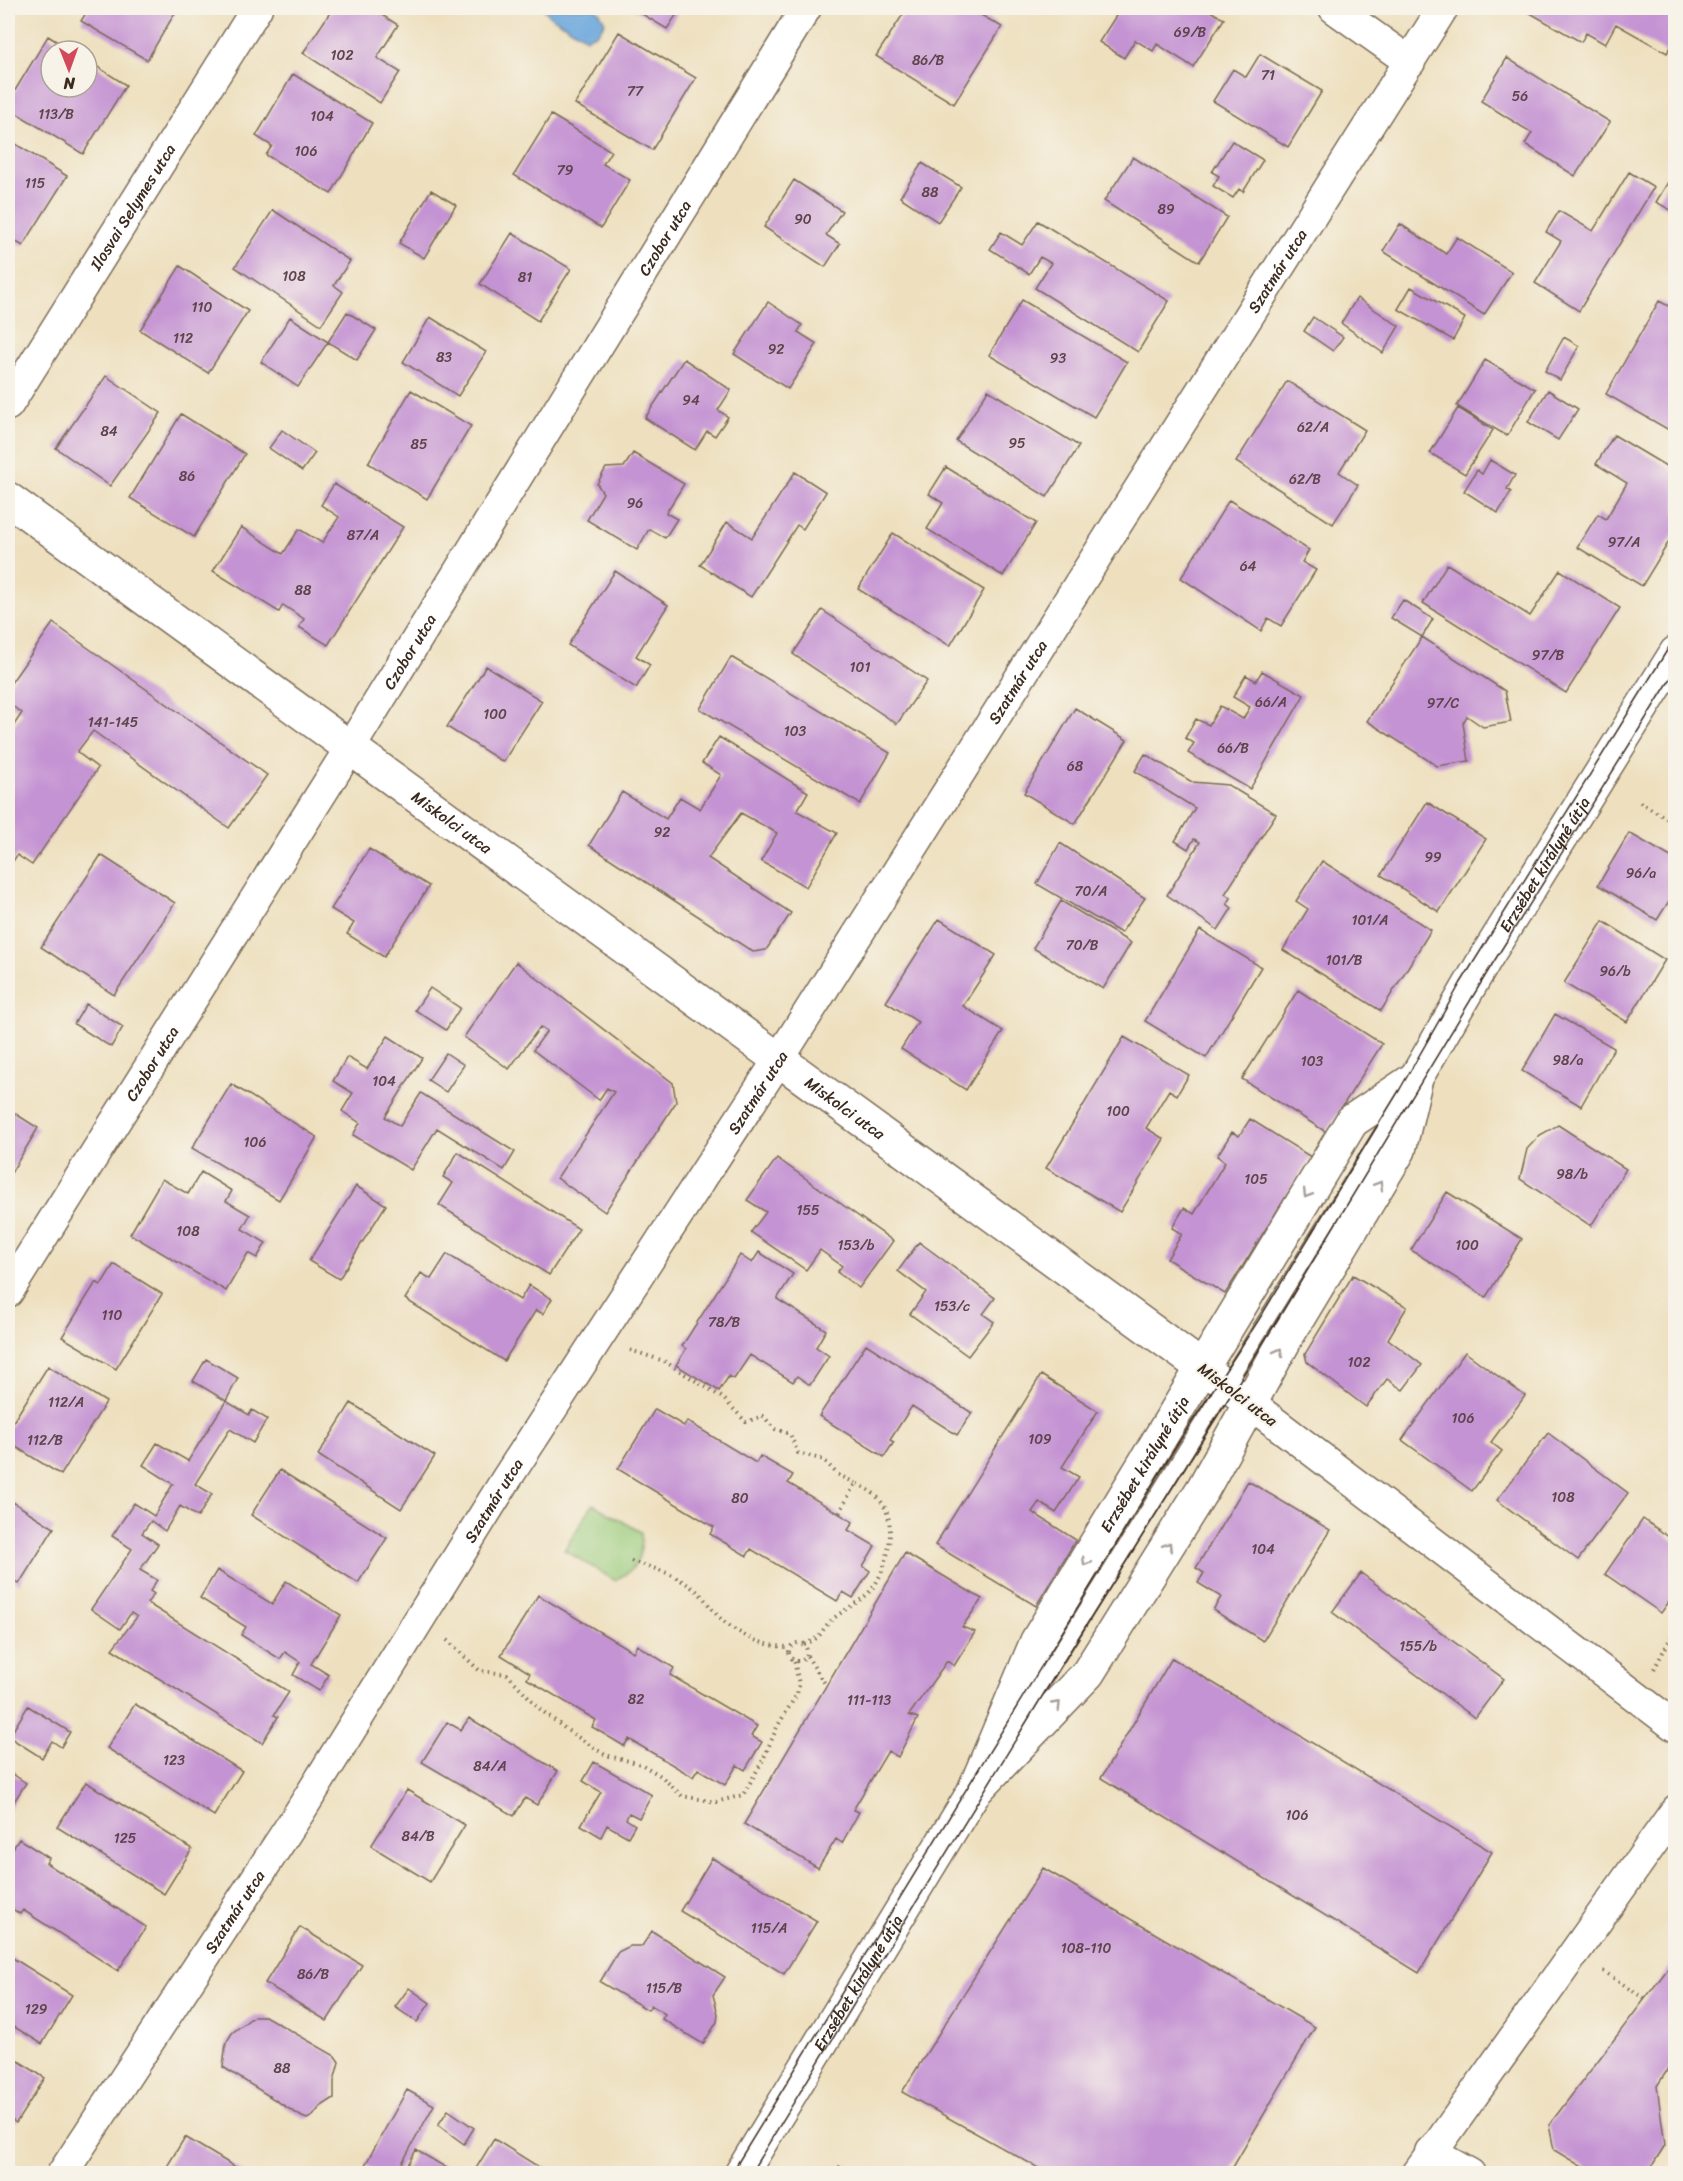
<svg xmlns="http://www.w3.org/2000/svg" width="1683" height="2181" font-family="Sriracha,sans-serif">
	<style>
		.green { fill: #98ca79; stroke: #6a7a4c; stroke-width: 1.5 }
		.water { fill: #6ca7dd; stroke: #54687e; stroke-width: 1.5 }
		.building { fill: #c493d3 }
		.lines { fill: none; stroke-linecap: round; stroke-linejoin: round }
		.lane-casing { stroke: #7a6a56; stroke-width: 18 }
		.street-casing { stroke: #7a6a56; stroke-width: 33 }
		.secondary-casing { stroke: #7a6a56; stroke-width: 36 }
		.path { stroke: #7a6a56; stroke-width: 4; stroke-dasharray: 1.5 4.5; stroke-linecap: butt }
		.lane { stroke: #fff; stroke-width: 15 }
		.street { stroke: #fff; stroke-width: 30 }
		.secondary { stroke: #fff; stroke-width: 33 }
		.tram { stroke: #3b2a1e; stroke-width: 1.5 }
		.oneway { stroke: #a79f9a }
		.labels { text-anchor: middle; stroke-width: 4.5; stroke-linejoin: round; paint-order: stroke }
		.number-label { font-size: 14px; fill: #5d444b }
		.street-label { font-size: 16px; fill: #3b2a1e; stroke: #f7f3e8 }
	</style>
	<rect width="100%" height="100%" fill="#f7f3e8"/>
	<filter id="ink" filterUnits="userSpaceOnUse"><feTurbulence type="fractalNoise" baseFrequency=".0167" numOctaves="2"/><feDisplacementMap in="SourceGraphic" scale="12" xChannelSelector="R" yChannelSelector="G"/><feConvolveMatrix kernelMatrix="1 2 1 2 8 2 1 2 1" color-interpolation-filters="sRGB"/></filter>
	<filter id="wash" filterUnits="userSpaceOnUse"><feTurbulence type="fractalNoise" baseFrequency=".008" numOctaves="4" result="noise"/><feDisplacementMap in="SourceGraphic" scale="24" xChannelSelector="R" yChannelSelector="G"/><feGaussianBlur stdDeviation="1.35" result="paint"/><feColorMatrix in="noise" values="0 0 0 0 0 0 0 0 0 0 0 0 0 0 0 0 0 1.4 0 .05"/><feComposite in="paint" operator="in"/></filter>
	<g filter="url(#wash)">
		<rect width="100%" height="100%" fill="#eee0bf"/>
		<path class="green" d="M593,1504L641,1532C644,1555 636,1572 614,1580L564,1550Z"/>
		<path class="water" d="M543,8H593L599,11L605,22L598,33L586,38L550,16Z"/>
		<g id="blocks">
			<path class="building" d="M89,8H178L147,60L81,21Z
				M333,8H371L398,25L377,58L400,72L380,103L303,53Z
				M632,8H681L667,29Z
				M907,8H969L1002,27L954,104L876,56Z
				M1121,8H1205L1224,19L1193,67L1157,44L1153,51L1135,40L1124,58L1099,42Z
				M1533,8H1676V38L1667,53L1616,24L1605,44L1586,33L1581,42L1530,13Z
				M619,32L696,78L652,150L575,104Z
				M48,36L72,51H51V87H87V60L126,85L83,154L8,108V102Z
				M1260,54L1322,91L1288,147L1213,101L1233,69L1246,77Z
				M1507,58L1610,122L1575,176L1525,144L1532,133L1481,101Z
				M293,74L372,123L331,194L266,155L272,146L256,136Z
				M551,115L611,151L603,164L630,180L601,228L514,175Z
				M1232,141L1263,160L1243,192L1239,189L1233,198L1213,186L1219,176L1212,172Z
				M14,143L67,176L23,246L8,237V148L10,149Z
				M1133,157L1227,217L1199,262L1104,201Z
				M922,163L961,187L938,222L900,197Z
				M1676,169V213L1656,202Z
				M1629,172L1654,187L1579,311L1535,283L1561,241L1546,232L1559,211L1593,231Z
				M794,180L842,211L826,235L840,244L825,267L764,227Z
				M431,190L456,205L424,258L399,243Z
				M273,210L350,261L334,285L343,292L321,325L235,267Z
				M1038,221L1169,301L1138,352L1035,288L1051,263L1040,257L1029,274L990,249L1001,232L1022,245Z
				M1400,224L1446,254L1457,237L1512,272L1484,315L1383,251Z
				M512,233L571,269L538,321L480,284Z
				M180,266L248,311L208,373L140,330Z
				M1411,287L1465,318L1453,340L1398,309Z
				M1357,298L1399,326L1383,353L1341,323Z
				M1022,300L1127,362L1094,417L989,355Z
				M1659,301L1676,310V434L1606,394Z
				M768,302L802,325L798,332L817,344L788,389L734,354Z
				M347,312L376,330L357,360L328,342Z
				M290,317L328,342L298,387L261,362Z
				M430,317L486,352L458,396L403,362Z
				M1313,317L1343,337L1333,351L1304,331Z
				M1564,337L1579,346L1560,380L1545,371Z
				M684,359L731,390L718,410L728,417L715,436L707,431L695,450L645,418Z
				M1485,360L1535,389L1507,436L1457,406Z
				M106,376L161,413L110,486L56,448Z
				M1287,381L1365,430L1339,472L1358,485L1333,524L1236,462Z
				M411,390L471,426L427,499L368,463Z
				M988,390L1079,446L1047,497L956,441Z
				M1548,390L1578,409L1558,440L1528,422Z
				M1458,408L1493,430L1465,474L1430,453Z
				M181,414L245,454L194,537L130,498Z
				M282,430L315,453L302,471L269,448Z
				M1614,435L1676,472V530L1642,586L1577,547L1598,514L1606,519L1627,483L1596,464Z
				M633,453L684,484L666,513L677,519L665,538L649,529L637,550L587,520L603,493L597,484L606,468L624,467Z
				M1490,460L1515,475L1507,489L1511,492L1498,513L1464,491L1477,470L1482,474Z
				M946,467L1036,523L1003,576L927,529L943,503L929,494Z
				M795,472L826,492L803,529L797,525L751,597L700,565L727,522L752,538Z
				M334,484L403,527L328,645L299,627L304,619L283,605L279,612L213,571L241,527L283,554L299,529L322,543L339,517L321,505Z
				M1229,500L1309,550L1302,562L1316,570L1281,626L1268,618L1261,631L1181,578Z
				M893,533L984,590L950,646L858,589Z
				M1447,564L1530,616L1560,570L1620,608L1566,693L1423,603Z
				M615,571L668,605L636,656L650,665L636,688L568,645Z
				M1403,600L1433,619L1422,637L1391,618Z
				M822,610L927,681L897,724L793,654Z
				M53,623L267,775L229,828L93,731L77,752L98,768L32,865L17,855L8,869V734L22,713L8,703V687Z
				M1422,637L1505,691L1511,722L1483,727L1467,716L1463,723L1469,761L1437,766L1367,721Z
				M731,657L890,753L860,804L700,709Z
				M486,666L542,701L503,762L447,727Z
				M1262,671L1304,695L1250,789L1188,753L1194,743L1185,738L1196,719L1209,725L1220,706L1243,719L1250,707L1233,697L1246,675L1256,681Z
				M1075,708L1127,740L1075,824L1024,793Z
				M719,737L808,792L797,811L837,833L806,887L761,861L777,833L741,813L708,858L791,913L766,950L753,952L589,845L622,792L666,819L680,797L700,809L721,775L702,763Z
				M1145,754L1192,782L1228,785L1276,814L1225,894L1231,898L1227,904L1232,908L1218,930L1167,895L1200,842L1194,839L1188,849L1175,841L1195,808L1135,771Z
				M1427,802L1486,839L1439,912L1381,875Z
				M1629,833L1676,860V890L1657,920L1598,885Z
				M1060,843L1145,898L1121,933L1037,884Z
				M369,849L429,886L384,957L347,934L354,923L331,909Z
				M101,855L175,903L114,995L41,947Z
				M1322,861L1431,930L1381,1011L1283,950L1308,909L1296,901Z
				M1061,901L1131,943L1103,989L1033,948Z
				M939,919L996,955L963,1006L1003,1031L966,1090L901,1049L918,1022L886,1002Z
				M1603,921L1665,960L1627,1022L1564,983Z
				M1200,930L1261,967L1206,1058L1145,1021Z
				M516,962L673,1083L676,1102L605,1212L557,1178L614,1092L607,1088L599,1100L533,1050L547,1031L540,1027L509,1069L464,1037Z
				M430,988L460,1008L446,1030L415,1010Z
				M1298,990L1382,1044L1326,1132L1242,1079Z
				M8,1003L13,1007L8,1016Z
				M86,1004L123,1027L111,1047L74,1024Z
				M1555,1014L1614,1048L1581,1106L1522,1071Z
				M388,1036L422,1058L385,1117L400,1126L421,1093L515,1152L504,1170L437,1128L411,1170L353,1135L360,1123L342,1111L353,1093L333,1081L347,1057L367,1069Z
				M1124,1037L1189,1075L1177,1095L1169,1090L1146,1128L1164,1139L1120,1212L1046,1168Z
				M446,1053L464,1065L446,1092L428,1080Z
				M231,1084L317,1137L279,1200L192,1148Z
				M8,1109L38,1128L8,1178Z
				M1250,1119L1311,1157L1225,1294L1167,1259L1182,1234L1172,1228L1184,1208L1194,1214L1225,1162L1217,1156L1232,1132L1239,1136Z
				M1558,1125L1626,1169L1591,1226L1520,1179L1527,1149L1540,1135Z
				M458,1152L579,1229L549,1275L439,1205L453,1183L443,1177Z
				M777,1158L893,1241L859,1288L837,1272L842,1266L820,1250L806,1270L751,1232L766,1212L747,1200Z
				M201,1172L232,1191L226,1201L250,1215L242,1229L266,1243L257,1258L248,1253L226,1291L130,1234L162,1179L188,1194Z
				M356,1186L386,1205L339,1279L309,1261Z
				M1447,1192L1522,1239L1486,1297L1411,1250Z
				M919,1242L995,1298L983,1314L994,1322L968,1356L910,1314L926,1292L898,1271Z
				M759,1252L793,1274L777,1299L826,1330L816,1347L829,1356L810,1385L797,1376L793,1382L750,1355L734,1379L729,1376L719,1391L676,1365L686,1349L682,1346L740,1255L752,1263Z
				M447,1254L520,1300L529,1285L552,1299L543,1314L536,1310L504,1361L405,1299L421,1273L431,1279Z
				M114,1264L162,1294L116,1369L62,1337L96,1282L101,1285Z
				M1353,1275L1407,1307L1388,1339L1422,1365L1403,1390L1387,1379L1366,1407L1307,1362L1305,1354Z
				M866,1344L972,1413L957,1435L912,1406L890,1440L894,1442L884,1457L819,1416Z
				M1465,1352L1525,1396L1491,1442L1502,1451L1472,1491L1402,1440Z
				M206,1359L238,1378L226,1401L193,1381Z
				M48,1366L106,1402L61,1475L8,1442V1430Z
				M1041,1375L1098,1411L1062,1467L1079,1477L1056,1513L1039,1502L1032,1512L1076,1540L1036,1606L935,1545Z
				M226,1401L249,1415L252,1410L267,1419L253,1443L230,1429L195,1484L212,1494L198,1517L180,1506L165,1531L151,1521L142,1533L158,1544L140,1570L157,1580L150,1591L154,1594L147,1603L289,1692L274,1715L278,1717L262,1743L112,1649L137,1617L131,1613L120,1629L91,1609L132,1549L112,1536L134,1503L154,1516L173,1484L143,1465L157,1443L188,1461Z
				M351,1403L435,1456L401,1509L318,1455Z
				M655,1409L684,1426L687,1421L756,1463L760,1456L793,1475L788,1483L853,1522L848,1530L875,1546L863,1566L870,1571L853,1598L843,1592L837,1601L751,1549L747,1556L710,1534L714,1527L618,1469Z
				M1548,1433L1628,1493L1578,1560L1497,1500Z
				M280,1470L387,1538L358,1583L251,1515Z
				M1248,1481L1330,1530L1263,1641L1213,1610L1221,1597L1198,1583L1204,1573L1196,1568Z
				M8,1499L54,1528L19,1584L8,1576Z
				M1643,1519L1676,1542V1592L1661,1613L1605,1574Z
				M905,1553L982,1599L962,1627L975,1632L954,1666L947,1661L909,1715L918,1718L898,1757L888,1751L853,1810L859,1812L842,1843L836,1839L818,1868L744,1824Z
				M217,1570L272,1604L286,1581L341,1615L311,1664L329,1675L319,1691L293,1675L300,1662L285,1652L280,1659L241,1635L246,1627L200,1598Z
				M1361,1573L1504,1679L1475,1718L1332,1612Z
				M538,1595L633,1652L637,1645L674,1668L670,1675L757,1726L751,1736L762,1742L745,1770L737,1765L725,1785L698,1769L693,1777L629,1739L624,1746L592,1727L596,1720L527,1679L530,1673L501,1655Z
				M1172,1658L1492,1852L1419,1973L1101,1778Z
				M135,1704L242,1771L214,1816L107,1748Z
				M28,1706L70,1732L61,1747L52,1741L42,1758L9,1737Z
				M469,1718L558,1771L537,1805L525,1798L514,1816L422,1762L447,1722L461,1730Z
				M594,1762L652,1795L639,1818L629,1813L626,1819L635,1825L628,1837L607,1825L601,1837L581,1825L601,1792L583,1781Z
				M8,1771L26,1783L8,1811Z
				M86,1782L192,1849L164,1894L57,1827Z
				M407,1790L465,1825L430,1882L371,1846Z
				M19,1839L49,1858L46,1863L146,1927L118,1971L23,1910L20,1914L8,1906V1856Z
				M712,1858L817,1921L784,1974L680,1911Z
				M1043,1868L1315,2027L1229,2174H1049L902,2092Z
				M300,1927L362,1965L327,2021L265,1983Z
				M652,1931L725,1977L713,1995L718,2014L717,2022L703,2044L662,2019L665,2014L651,2005L648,2010L600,1982L618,1952L630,1946H642Z
				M8,1955L72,1995L42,2044L8,2023Z
				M1676,1958V2070L1670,2066L1657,2086L1665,2145L1647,2174H1594L1554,2150L1549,2125Z
				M409,1988L430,2003L417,2022L395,2007Z
				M254,2016H265L335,2056L339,2062L334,2081V2098L320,2107L313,2116L307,2119L302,2117L223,2067L226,2043L232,2033Z
				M8,2054L45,2078L16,2123L8,2117Z
				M407,2090L434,2105L396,2174H381L365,2165Z
				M448,2110L474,2128L464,2144L438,2125Z
				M185,2137L247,2174L163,2173Z
				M494,2139L550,2174H481L475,2170Z
				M416,2150L447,2168L444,2174H403Z
				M839,2166L852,2174H835Z"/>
		</g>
	</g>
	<g filter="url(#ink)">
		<use href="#blocks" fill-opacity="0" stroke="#7a6a56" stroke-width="1.5"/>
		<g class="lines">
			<g class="lane-casing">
				<path id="lane" d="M1019,1719L1398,1107"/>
			</g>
			<g class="street-casing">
				<g id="street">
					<path d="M1334,8L1410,62"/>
					<path id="s1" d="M8,405L257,8"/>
					<path id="s2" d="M8,1292L350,748L806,8"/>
					<path d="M1203,1368L1676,1727"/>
					<path d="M1430,2152L1470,2174"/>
					<path id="s3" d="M62,2174L299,1813L507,1478L779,1059L1443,8"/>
					<path d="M1417,2174L1676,1810"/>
				</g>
			</g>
			<g class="secondary-casing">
				<g id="secondary">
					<path id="s4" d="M8,499L1203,1368"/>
					<path id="s5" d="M973,1793L1088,1673L1204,1487L1286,1338L1399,1150L1416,1078L1485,959L1676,653"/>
					<path id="s6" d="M741,2174L973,1793L1037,1641L1352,1121L1416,1078"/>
				</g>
			</g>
			<path class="path" d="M1640,802L1676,824
				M630,1350L664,1361L723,1398L746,1422L763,1416L775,1429L790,1434L798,1453L824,1460L837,1474L855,1483
				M631,1561C658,1570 669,1571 694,1589C704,1596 710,1608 719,1617C738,1635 764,1647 790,1647
				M447,1640L480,1671L507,1674L541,1710L567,1730L605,1755L641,1764L661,1776L682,1796L716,1802L743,1795L763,1760L777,1727L797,1694L799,1684L794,1660
				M789 1652a9 9 0 1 1 18 0a9 9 0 1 1-18 0Z
				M804,1644C825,1637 819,1630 834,1618C846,1608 861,1602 871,1590C887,1571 897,1529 884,1506C877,1494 867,1488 855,1483L839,1514
				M807,1656L826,1685
				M1654,1669L1676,1628
				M1603,1971L1645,1999"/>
			<use href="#lane" class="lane"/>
			<use href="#street" class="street"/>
			<use href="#secondary" class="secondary"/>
			<path class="tram" d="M731,2174L1178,1443L1258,1321L1400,1089L1460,984L1676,636
				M750,2174L1065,1659L1272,1329L1493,963L1676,670"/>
		</g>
		<defs><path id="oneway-chevron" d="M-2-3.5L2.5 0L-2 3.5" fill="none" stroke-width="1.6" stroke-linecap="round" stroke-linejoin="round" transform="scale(1.5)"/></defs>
		<g class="oneway">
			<use href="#oneway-chevron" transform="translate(1379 1185) rotate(-59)"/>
			<use href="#oneway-chevron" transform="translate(1307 1194) rotate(121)"/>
			<use href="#oneway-chevron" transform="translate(1279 1352) rotate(-62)"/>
			<use href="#oneway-chevron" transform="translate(1168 1546) rotate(-58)"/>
			<use href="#oneway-chevron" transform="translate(1086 1562) rotate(122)"/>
			<use href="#oneway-chevron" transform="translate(1057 1705) rotate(-46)"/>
		</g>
	</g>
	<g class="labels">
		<g class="number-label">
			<text x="1190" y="37">69/B</text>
			<text x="342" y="60">102</text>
			<text x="928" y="65">86/B</text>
			<text x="1268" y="80">71</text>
			<text x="635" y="96">77</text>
			<text x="1520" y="101">56</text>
			<text x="56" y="119">113/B</text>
			<text x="322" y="121">104</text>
			<text x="306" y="156">106</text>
			<text x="565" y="175">79</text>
			<text x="35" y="188">115</text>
			<text x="930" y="197">88</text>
			<text x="1166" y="214">89</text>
			<text x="803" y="224">90</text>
			<text x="294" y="281">108</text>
			<text x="525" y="282">81</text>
			<text x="202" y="312">110</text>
			<text x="183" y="343">112</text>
			<text x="776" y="354">92</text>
			<text x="444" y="362">83</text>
			<text x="1058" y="363">93</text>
			<text x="691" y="405">94</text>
			<text x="1313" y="432">62/A</text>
			<text x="109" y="436">84</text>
			<text x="1017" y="448">95</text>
			<text x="419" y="449">85</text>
			<text x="187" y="481">86</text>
			<text x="1305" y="484">62/B</text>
			<text x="635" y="508">96</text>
			<text x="363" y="540">87/A</text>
			<text x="1624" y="547">97/A</text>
			<text x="1248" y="571">64</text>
			<text x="303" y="595">88</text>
			<text x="1548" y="660">97/B</text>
			<text x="860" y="672">101</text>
			<text x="1271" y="707">66/A</text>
			<text x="1443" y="708">97/C</text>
			<text x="495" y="719">100</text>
			<text x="113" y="727">141-145</text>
			<text x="795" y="736">103</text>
			<text x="1233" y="753">66/B</text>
			<text x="1075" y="771">68</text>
			<text x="662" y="837">92</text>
			<text x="1433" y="862">99</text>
			<text x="1641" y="878">96/a</text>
			<text x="1091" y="896">70/A</text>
			<text x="1370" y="925">101/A</text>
			<text x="1082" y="950">70/B</text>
			<text x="1344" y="965">101/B</text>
			<text x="1615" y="976">96/b</text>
			<text x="1568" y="1065">98/a</text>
			<text x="1312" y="1066">103</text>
			<text x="384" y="1086">104</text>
			<text x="1118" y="1116">100</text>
			<text x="255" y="1147">106</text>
			<text x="1572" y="1179">98/b</text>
			<text x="1256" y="1184">105</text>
			<text x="808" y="1215">155</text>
			<text x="188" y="1236">108</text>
			<text x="856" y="1250">153/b</text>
			<text x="1467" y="1250">100</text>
			<text x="952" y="1311">153/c</text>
			<text x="112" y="1320">110</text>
			<text x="724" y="1327">78/B</text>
			<text x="1359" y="1367">102</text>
			<text x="66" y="1407">112/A</text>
			<text x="1463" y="1423">106</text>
			<text x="1040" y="1444">109</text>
			<text x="45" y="1445">112/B</text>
			<text x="1563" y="1502">108</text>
			<text x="740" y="1503">80</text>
			<text x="1263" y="1554">104</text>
			<text x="1418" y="1651">155/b</text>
			<text x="636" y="1704">82</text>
			<text x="869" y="1705">111-113</text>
			<text x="174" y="1765">123</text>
			<text x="490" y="1771">84/A</text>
			<text x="1297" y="1820">106</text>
			<text x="418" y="1841">84/B</text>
			<text x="125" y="1843">125</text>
			<text x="769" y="1933">115/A</text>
			<text x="1086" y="1953">108-110</text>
			<text x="313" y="1979">86/B</text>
			<text x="664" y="1993">115/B</text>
			<text x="36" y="2014">129</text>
			<text x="282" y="2073">88</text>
		</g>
		<g class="street-label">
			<text dy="6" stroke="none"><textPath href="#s1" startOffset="234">Ilosvai Selymes utca</textPath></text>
			<text dy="6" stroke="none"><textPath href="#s2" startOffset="1242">Czobor utca</textPath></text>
			<text dy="6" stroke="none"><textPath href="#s3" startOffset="2258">Szatmár utca</textPath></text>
			<text dy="6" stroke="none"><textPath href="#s2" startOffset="756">Czobor utca</textPath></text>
			<text dy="6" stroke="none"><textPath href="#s3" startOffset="1772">Szatmár utca</textPath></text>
			<text dy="6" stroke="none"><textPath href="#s4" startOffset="549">Miskolci utca</textPath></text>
			<text dy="6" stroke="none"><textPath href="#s5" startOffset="1098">Erzsébet királyné útja</textPath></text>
			<text dy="6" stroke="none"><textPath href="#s2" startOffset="270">Czobor utca</textPath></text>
			<text dy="6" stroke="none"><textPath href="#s3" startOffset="1286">Szatmár utca</textPath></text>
			<text dy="6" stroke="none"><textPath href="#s4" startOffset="1035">Miskolci utca</textPath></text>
			<text transform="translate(1238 1394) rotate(37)" y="6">Miskolci utca</text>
			<text dy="6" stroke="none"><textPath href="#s6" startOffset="818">Erzsébet királyné útja</textPath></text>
			<text dy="6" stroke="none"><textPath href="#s3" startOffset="800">Szatmár utca</textPath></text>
			<text dy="6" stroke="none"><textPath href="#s3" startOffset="314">Szatmár utca</textPath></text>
			<text dy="6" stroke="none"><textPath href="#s6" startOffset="224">Erzsébet királyné útja</textPath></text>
		</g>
	</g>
	<rect width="1683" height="2181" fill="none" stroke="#f7f3e8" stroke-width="30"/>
	<g transform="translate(69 69) rotate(179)"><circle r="28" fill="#f7f3e8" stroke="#aca397" stroke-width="1.5"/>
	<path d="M0-4.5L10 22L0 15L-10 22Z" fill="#d1495b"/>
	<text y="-9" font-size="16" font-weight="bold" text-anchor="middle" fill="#3b2a1e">N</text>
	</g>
</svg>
